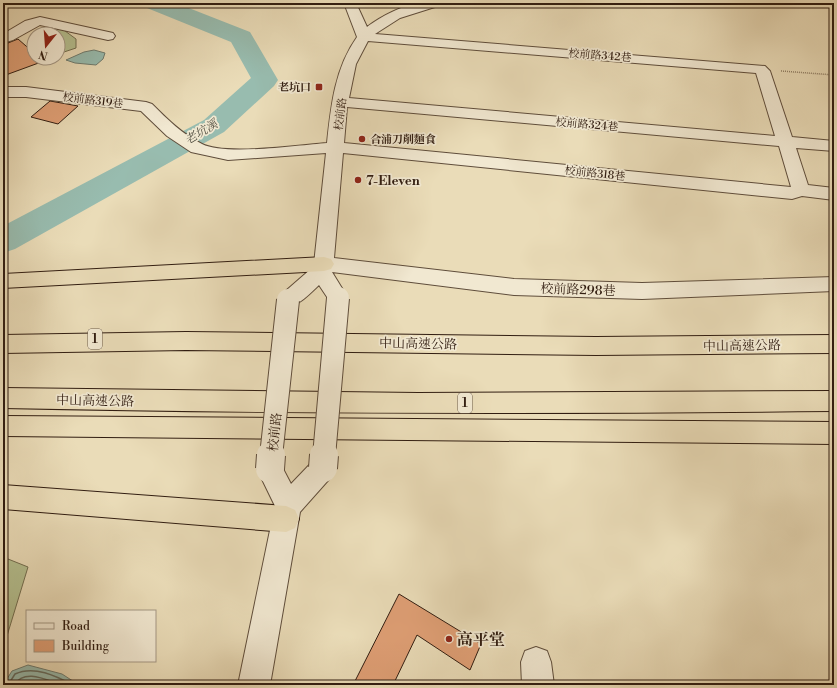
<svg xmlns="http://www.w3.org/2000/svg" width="837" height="688" font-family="'Libre Bodoni','Noto Serif TC',serif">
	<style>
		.green { fill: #b5c090; stroke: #736e50 }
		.water { fill: #98bcaf; stroke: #6f7c70 }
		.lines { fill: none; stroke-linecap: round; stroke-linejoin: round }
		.shore { stroke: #646c60; stroke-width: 1.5 }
		.river { fill: #98bcaf; fill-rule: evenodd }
		.building { fill: #df9f75; stroke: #311d11 }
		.minor-casing { stroke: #5f4d3b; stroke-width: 2 }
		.highway-casing { stroke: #311d11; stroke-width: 2 }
		.path { stroke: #311d11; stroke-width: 1.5; stroke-dasharray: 0.5 1.5; stroke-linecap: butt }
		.minor { fill: #f1e8d1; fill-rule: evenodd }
		.highway { fill: #eadcb8; fill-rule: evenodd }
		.minor-bridge-far1-casing { stroke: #5f4d3b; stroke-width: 24; stroke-linecap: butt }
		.minor-bridge-casing { stroke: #5f4d3b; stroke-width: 30; stroke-linecap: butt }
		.minor-bridge-far1 { stroke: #f1e8d1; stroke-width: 22 }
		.minor-bridge { stroke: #f1e8d1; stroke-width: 28 }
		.poi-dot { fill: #8f2418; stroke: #f1e8d1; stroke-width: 1.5 }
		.labels { text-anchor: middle; stroke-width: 3.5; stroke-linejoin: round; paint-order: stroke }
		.far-street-label { font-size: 11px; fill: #311d11; stroke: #f1e8d1 }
		.far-poi-label { font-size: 11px; font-weight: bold; fill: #311d11; stroke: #f1e8d1; text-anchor: end }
		.far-water-label { font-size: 12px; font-style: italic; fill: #504d40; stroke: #f1e8d1 }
		.shield { fill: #f1e8d1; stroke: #6b5a4b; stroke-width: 1 }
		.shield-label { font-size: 12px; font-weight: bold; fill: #311d11 }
		.poi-label { font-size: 13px; font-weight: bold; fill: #311d11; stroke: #f1e8d1; text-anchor: start }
		.street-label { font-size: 13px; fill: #311d11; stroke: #f1e8d1 }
		.near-poi-label { font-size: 16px; font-weight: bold; fill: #311d11; stroke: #f1e8d1; text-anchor: start }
	</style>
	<rect width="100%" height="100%" fill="#eadcb8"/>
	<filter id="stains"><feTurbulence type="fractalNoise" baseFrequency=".005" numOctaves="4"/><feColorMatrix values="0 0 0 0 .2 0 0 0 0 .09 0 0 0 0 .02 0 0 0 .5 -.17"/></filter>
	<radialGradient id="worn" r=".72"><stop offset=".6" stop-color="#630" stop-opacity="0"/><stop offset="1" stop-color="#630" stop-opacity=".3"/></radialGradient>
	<path class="green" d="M61,28L76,39V48L58,54V34H45Z
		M3,557L28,567L3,649Z"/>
	<path class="water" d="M94,50L105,53L103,59L96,65L75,63L66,60L84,52Z
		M28,665L62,674L79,685H3L12,671Z"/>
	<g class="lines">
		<path class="shore" d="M8,685L15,674C34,665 56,676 73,685
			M14,685C25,668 46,680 62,685"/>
		<path class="river" d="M144,3H176L250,32L278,80L274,86L224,132L15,249L3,253V226L204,120L251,78L231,42L147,8Z"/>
	</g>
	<path class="building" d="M18,39L34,53V58H40L44,61L3,76V45Z
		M50,101L67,104L78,106L58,124L31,117Z
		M399,594L481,644L470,670L417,635L393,685H353Z"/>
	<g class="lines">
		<g class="minor-casing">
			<path id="minor" d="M344,3H356L367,27C380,17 404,4 421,3C427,2 433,3 439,3L438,6L400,18L375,34L765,66L770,71L792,137L834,141V151L796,148L808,185L834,188V200L802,196L792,199L343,153L334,258L514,279L642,283L834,277V291L642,299L514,295L332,272L348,298L345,303L338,306L331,303L319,285C308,295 296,310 281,305L278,300L281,295L312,268L314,264L326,153L228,160L191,152L167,136L141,111L26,97H3V87H26L146,102L152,104C167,119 182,134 202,144C225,156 299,145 327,143C331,105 335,68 357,37ZM368,41L756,73L775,136L349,98L356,64ZM347,107L779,146L791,187L344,143Z
				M40,17L113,33L115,36L113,39L108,40L40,25L13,40L3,43V34L25,21Z
				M323,457L332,460L336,468L332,476L300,512L270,685H238L275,506L257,469L261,461L270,458L279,461L291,484L314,460Z
				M536,647L547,651L551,662L554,685H522L521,662L525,651Z"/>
		</g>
		<g class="highway-casing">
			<path id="highway" d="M324,257L331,259L334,264L331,269L324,271L3,288V274Z
				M186,332L596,337L834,335V353L596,355L186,350L3,353V335Z
				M3,388L418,393L834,391V411C557,414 280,414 3,408Z
				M3,416L834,422V444L3,436Z
				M3,485L286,506L295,510L299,519L295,528L286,532L3,509Z"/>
		</g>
		<path class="path" d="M781,71L834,75"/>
		<use href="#minor" class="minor"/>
		<use href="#highway" class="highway"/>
		<g class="minor-bridge-far1-casing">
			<path id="minor-bridge-far1" d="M271,456L288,300
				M324,456L338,298"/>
		</g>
		<g class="minor-bridge-casing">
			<path id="minor-bridge" d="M323,468L324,455
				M270,469L271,455"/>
		</g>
		<use href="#minor-bridge-far1" class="minor-bridge-far1"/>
		<use href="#minor-bridge" class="minor-bridge"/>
	</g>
	<g class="poi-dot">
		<rect x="315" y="83" width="8" height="8" rx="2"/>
		<circle cx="362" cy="139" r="4"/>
		<circle cx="358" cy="180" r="4"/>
		<circle cx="449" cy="639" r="4"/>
	</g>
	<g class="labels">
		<g class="far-street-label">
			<text transform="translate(600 55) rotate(4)" y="4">校前路342巷</text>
			<text transform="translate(93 100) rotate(7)" y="4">校前路319巷</text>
			<text transform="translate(340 114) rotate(-83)" y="4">校前路</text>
			<text transform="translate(587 124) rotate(5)" y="4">校前路324巷</text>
			<text transform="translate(595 173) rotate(6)" y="4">校前路318巷</text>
		</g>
		<g class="far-poi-label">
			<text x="311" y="91">老坑口</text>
			<text x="370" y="143" text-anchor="start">合浦刀削麵食</text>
		</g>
		<g class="far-water-label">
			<text transform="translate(201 132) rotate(-31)" y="4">老坑溪</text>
		</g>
		<g class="shield">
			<rect x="88" y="329" width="14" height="20" rx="3"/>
			<rect x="458" y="393" width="14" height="20" rx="3"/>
		</g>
		<g class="shield-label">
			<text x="95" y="343">1</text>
			<text x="465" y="407">1</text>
		</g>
		<g class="poi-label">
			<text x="366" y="185">7-Eleven</text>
		</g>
		<g class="street-label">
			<text transform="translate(578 289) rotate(2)" y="5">校前路298巷</text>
			<text transform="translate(418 343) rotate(1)" y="5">中山高速公路</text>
			<text transform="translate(742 345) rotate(-1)" y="5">中山高速公路</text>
			<text transform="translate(95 400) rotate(1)" y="5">中山高速公路</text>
			<text transform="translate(274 432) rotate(-84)" y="5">校前路</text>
		</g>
		<g class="near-poi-label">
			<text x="457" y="645">高平堂</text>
		</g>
	</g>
	<rect width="837" height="688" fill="none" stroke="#eadcb8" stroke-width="16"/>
	<rect x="4" y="4" width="829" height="680" fill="none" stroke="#311d11" stroke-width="2"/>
	<rect x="8" y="8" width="821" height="672" fill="none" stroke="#311d11"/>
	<rect x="26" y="610" width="130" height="52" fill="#f1e8d1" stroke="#a49784"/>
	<rect x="34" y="623" width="20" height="6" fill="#f1e8d1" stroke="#a49784"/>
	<text x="62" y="630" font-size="12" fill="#311d11">Road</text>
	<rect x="34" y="640" width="20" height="12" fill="#df9f75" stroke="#a49784"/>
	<text x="62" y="650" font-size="12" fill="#311d11">Building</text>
	<g transform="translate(46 46) rotate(197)"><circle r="19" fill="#f1e8d1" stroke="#a49784"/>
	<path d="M0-3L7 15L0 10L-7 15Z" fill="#8f2418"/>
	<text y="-6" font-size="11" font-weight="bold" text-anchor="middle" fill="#311d11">N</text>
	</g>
	<rect width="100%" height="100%" filter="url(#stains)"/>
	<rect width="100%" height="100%" fill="url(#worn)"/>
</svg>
